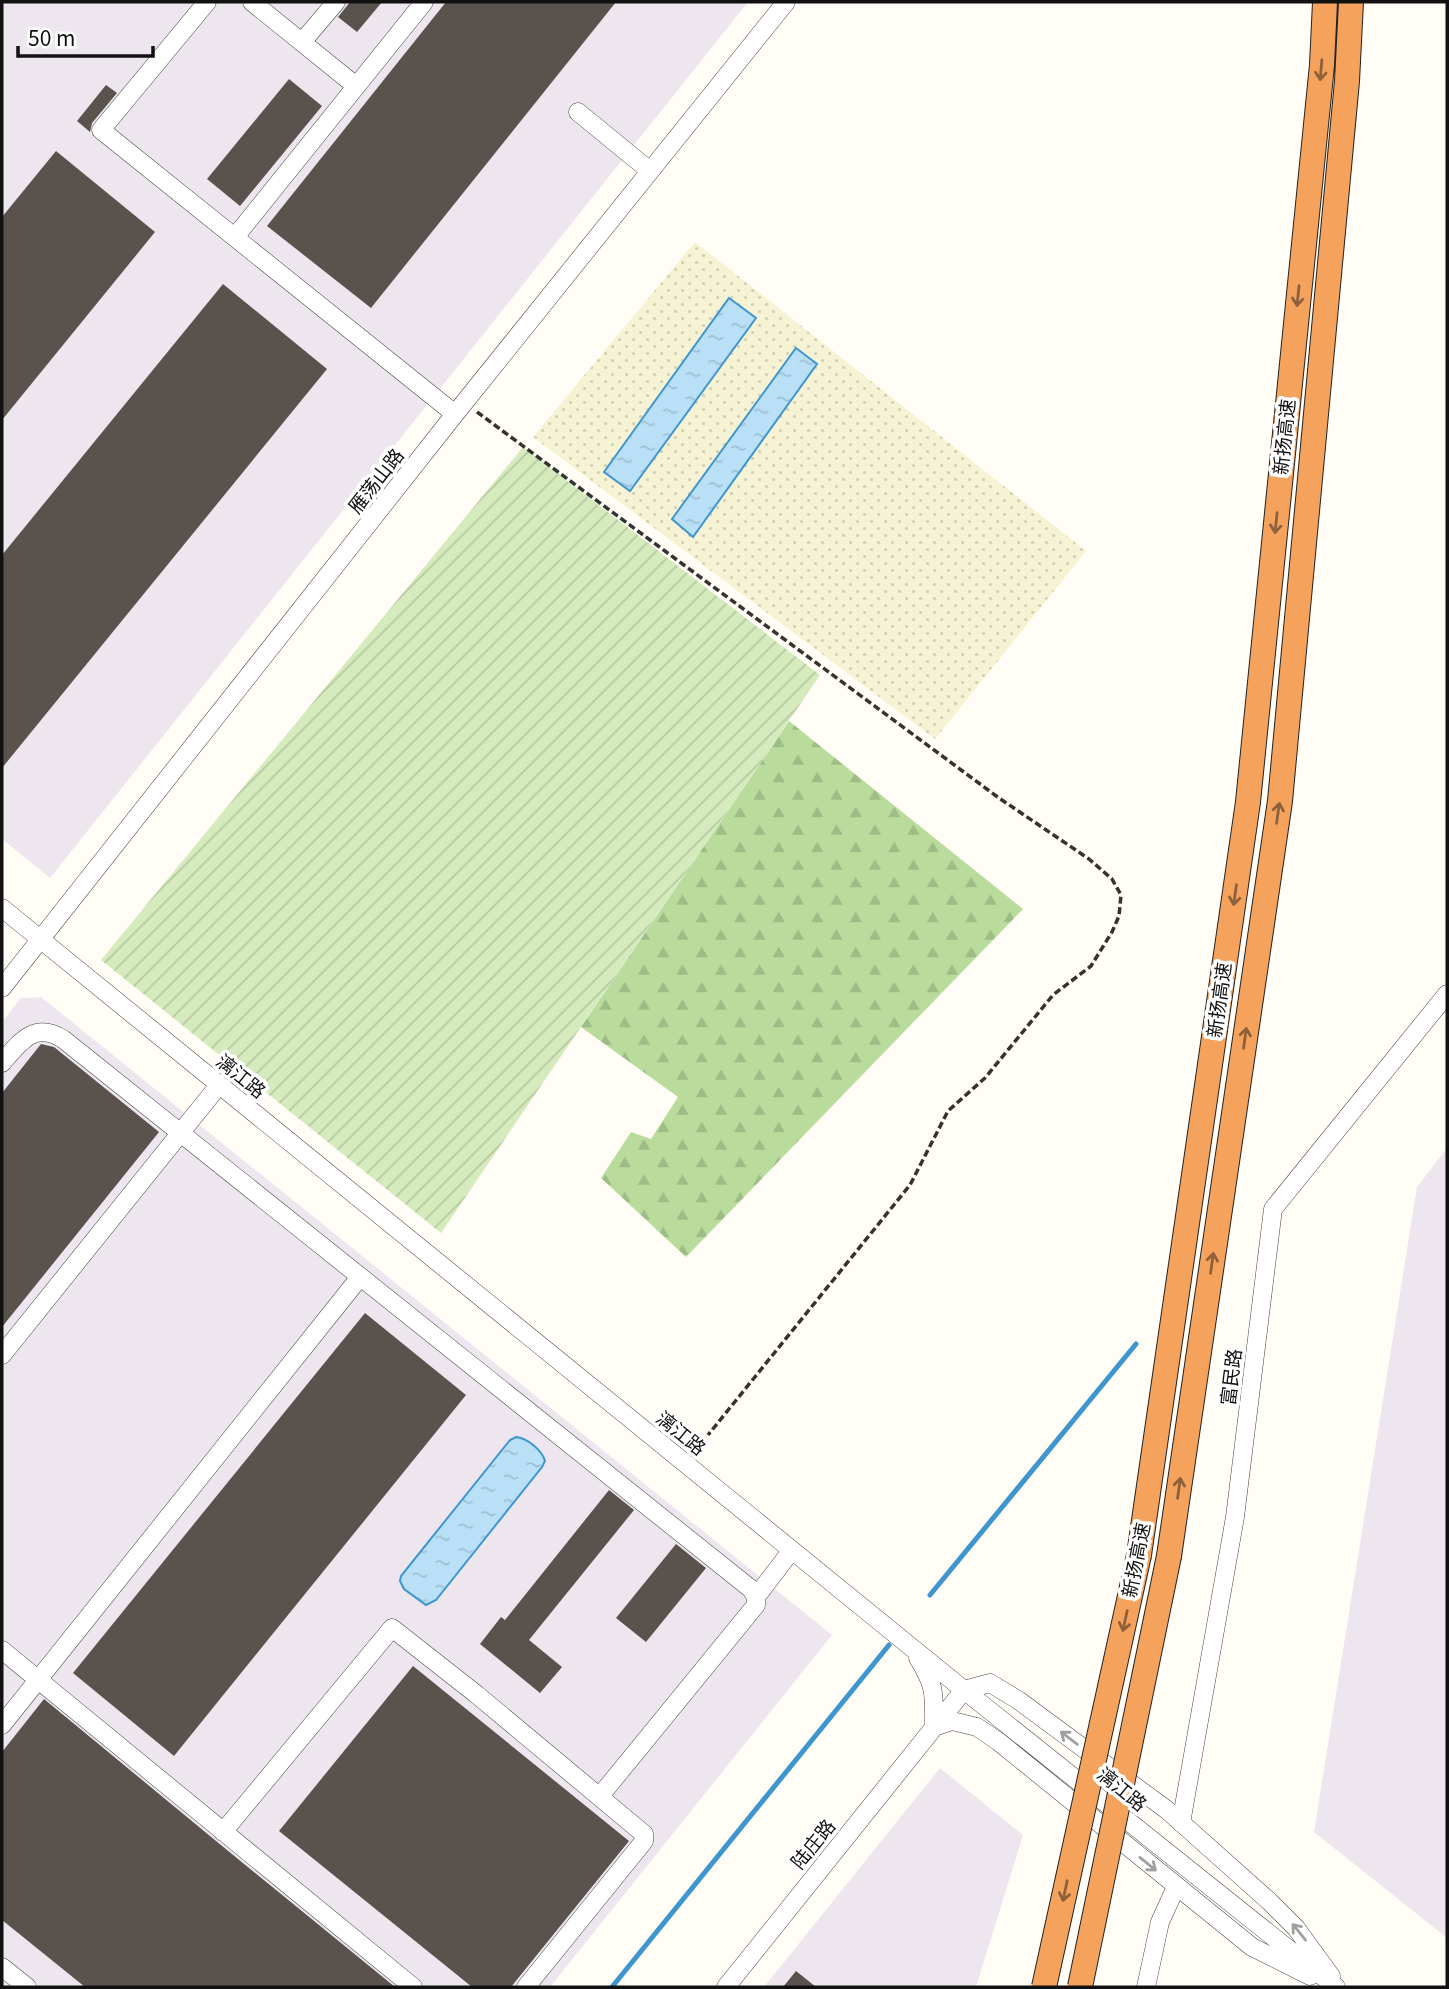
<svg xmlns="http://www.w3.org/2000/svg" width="1449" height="1989" font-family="Georgia,'Noto Sans SC',serif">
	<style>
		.industrial { fill: #eee6ef }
		.farmland { fill: url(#farmland-dots) }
		.forest { fill: url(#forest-firs) }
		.garden { fill: url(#garden-furrows) }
		.water { fill: url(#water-ripples); stroke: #3f96cf; stroke-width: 2 }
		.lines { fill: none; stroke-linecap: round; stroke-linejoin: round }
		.stream { stroke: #3f96cf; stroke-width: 5 }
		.building { fill: #5a524d }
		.minor-casing { stroke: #444; stroke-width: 19 }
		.highway-casing { stroke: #222; stroke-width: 26 }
		.path { stroke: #333; stroke-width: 3.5; stroke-dasharray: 7 3.5; stroke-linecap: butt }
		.minor { stroke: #fff; stroke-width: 18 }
		.highway { stroke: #f5a25d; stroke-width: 24 }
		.highway-bridge-casing { stroke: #222; stroke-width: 26; stroke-linecap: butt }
		.highway-bridge { stroke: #f5a25d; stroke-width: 24 }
		.oneway { stroke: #8e613b }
		.oneway2 { stroke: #a0a0a0 }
		.labels { text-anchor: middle; stroke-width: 7; stroke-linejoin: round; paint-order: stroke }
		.street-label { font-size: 19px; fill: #111; stroke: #fff }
	</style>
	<defs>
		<pattern id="farmland-dots" width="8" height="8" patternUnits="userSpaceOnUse" patternTransform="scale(1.75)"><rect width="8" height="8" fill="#f6f3d4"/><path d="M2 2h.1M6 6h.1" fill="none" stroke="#d2cfb5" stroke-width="1.8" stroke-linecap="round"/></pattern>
		<pattern id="forest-firs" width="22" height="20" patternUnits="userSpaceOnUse" patternTransform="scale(1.75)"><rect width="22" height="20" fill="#b9dc9c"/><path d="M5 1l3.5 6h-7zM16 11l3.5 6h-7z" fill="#9ebc85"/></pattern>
		<pattern id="garden-furrows" width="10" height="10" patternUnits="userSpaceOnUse" patternTransform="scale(1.75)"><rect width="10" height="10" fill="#d5ebbd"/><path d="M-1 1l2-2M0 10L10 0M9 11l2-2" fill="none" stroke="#b6c8a1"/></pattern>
		<pattern id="water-ripples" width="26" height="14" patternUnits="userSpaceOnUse" patternTransform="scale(1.75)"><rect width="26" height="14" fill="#b9e0f7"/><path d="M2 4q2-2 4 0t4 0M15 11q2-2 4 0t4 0" fill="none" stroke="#9ebfd3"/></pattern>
	</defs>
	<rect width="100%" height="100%" fill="#fffdf5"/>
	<path class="industrial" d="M2,2H748L50,878L2,839Z
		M41,997L832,1635L550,1987H2V1022L21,998Z
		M1447,1148V1938L1314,1832L1417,1187Z
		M940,1768L1023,1835L976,1987H764Z"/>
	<path class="farmland" d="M695,242L1086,551L935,739L533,437Z"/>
	<path class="forest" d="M789,721L1023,909L686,1257L601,1178L631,1132L651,1139L678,1097L581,1027Z"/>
	<path class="garden" d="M523,447L820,675L441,1233L101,960Z"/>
	<path class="water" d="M729,298L756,318L630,491L604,472Z
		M796,348L817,364L693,537L672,519Z
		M516,1437C527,1438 542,1450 545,1461L542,1467L436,1600L426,1605L404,1589L400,1581L401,1576L510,1440Z"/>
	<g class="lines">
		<path class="stream" d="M930,1595L1136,1344
			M612,1987L889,1645"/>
	</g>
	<path class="building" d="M350,2H382L357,32L338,17Z
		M446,2H616L371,308L267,226Z
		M289,79L322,106L240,206L207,179Z
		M106,85L117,93L92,123L90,132L77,121Z
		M56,151L155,232L2,420V217Z
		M223,284L327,369L2,768V555Z
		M41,1044L54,1047L159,1132L2,1327V1093Z
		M365,1313L466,1395L174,1756L73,1673Z
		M609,1490L634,1510L529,1640L562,1667L540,1693L480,1644L501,1617L505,1620Z
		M676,1544L706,1568L646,1642L616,1618Z
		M413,1666L629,1841L511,1987H472L279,1831Z
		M44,1699L216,1841L395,1987H85L2,1920V1752Z
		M796,1971L816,1987H783Z"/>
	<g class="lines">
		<g class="minor-casing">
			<path id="minor" d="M207,2L101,130L455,414
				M252,2L356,86
				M302,42L336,2
				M578,112L650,171
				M235,237L424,2
				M2,908L964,1690L1336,1987
				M2,988L455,414L786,2
				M2,1063C20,1042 34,1021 63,1039L751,1589L756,1597V1605L600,1796
				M2,1355L219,1085
				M756,1597L792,1550
				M2,1650L413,1987
				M918,1658C936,1687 934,1694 934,1727
				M2,1725L360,1277
				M934,1727L952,1721L977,1727L999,1742L1252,1947L1310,1976
				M1181,1823L1235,1517L1273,1209L1447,994
				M223,1832L392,1628L476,1694L644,1834V1841L526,1987
				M2,1967L27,1987
				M726,1987L964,1690L990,1683L1018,1700L1167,1810L1270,1902L1296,1928L1331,1976
				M1146,1987L1160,1922L1176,1887"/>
		</g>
		<g class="highway-casing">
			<path id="highway" d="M1139,1555L1248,802L1322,65L1325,2
				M1169,1556L1280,801L1347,81L1351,2"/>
		</g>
		<path class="path" d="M477,412L999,798L1089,859L1112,879L1121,895L1119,916L1112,932L1091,966L1053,995L985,1078L948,1111L910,1185L708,1435"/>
		<use href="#minor" class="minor"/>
		<use href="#highway" class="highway"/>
		<g class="highway-bridge-casing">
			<path id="highway-bridge" d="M1044,1987L1139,1555
				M1080,1987L1169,1556"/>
		</g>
		<use href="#highway-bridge" class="highway-bridge"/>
	</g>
	<defs><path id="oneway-shaft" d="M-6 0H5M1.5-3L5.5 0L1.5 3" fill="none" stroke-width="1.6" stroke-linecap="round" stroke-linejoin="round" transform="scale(1.75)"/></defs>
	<g class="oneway">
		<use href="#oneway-shaft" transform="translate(1321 70) rotate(95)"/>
		<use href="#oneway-shaft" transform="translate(1298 296) rotate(96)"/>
		<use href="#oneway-shaft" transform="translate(1276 523) rotate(96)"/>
		<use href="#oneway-shaft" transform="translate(1278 813) rotate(-82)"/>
		<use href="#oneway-shaft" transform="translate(1235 895) rotate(98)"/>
		<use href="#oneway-shaft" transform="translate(1245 1038) rotate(-82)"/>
		<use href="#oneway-shaft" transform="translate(1212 1263) rotate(-82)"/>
		<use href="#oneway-shaft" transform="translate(1179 1488) rotate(-82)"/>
		<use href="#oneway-shaft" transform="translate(1125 1621) rotate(102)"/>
		<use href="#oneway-shaft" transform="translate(1065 1891) rotate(102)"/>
	</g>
	<g class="oneway2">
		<use href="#oneway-shaft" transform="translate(1069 1738) rotate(-143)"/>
		<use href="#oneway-shaft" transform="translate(1148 1864) rotate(39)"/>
		<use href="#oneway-shaft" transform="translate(1299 1932) rotate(-129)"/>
	</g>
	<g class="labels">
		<g class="street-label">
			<text transform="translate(1284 437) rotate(-84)" y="7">新扬高速</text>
			<text transform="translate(376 481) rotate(-52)" y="7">雁荡山路</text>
			<text transform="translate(1219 1000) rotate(-82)" y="7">新扬高速</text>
			<text transform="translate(241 1076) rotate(39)" y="7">漓江路</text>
			<text transform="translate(1231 1377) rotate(-83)" y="7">富民路</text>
			<text transform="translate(681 1433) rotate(39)" y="7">漓江路</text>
			<text transform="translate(1136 1560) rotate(-79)" y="7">新扬高速</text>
			<text transform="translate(1122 1789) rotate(39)" y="7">漓江路</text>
			<text transform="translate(813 1844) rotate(-51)" y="7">陆庄路</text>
		</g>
	</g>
	<rect width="1449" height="1989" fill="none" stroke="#111111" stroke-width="7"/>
	<path d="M18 46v10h135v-10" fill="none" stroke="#111111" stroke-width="3.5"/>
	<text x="28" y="46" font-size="21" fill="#111111" stroke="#ffffff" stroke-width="5" paint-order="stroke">50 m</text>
</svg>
